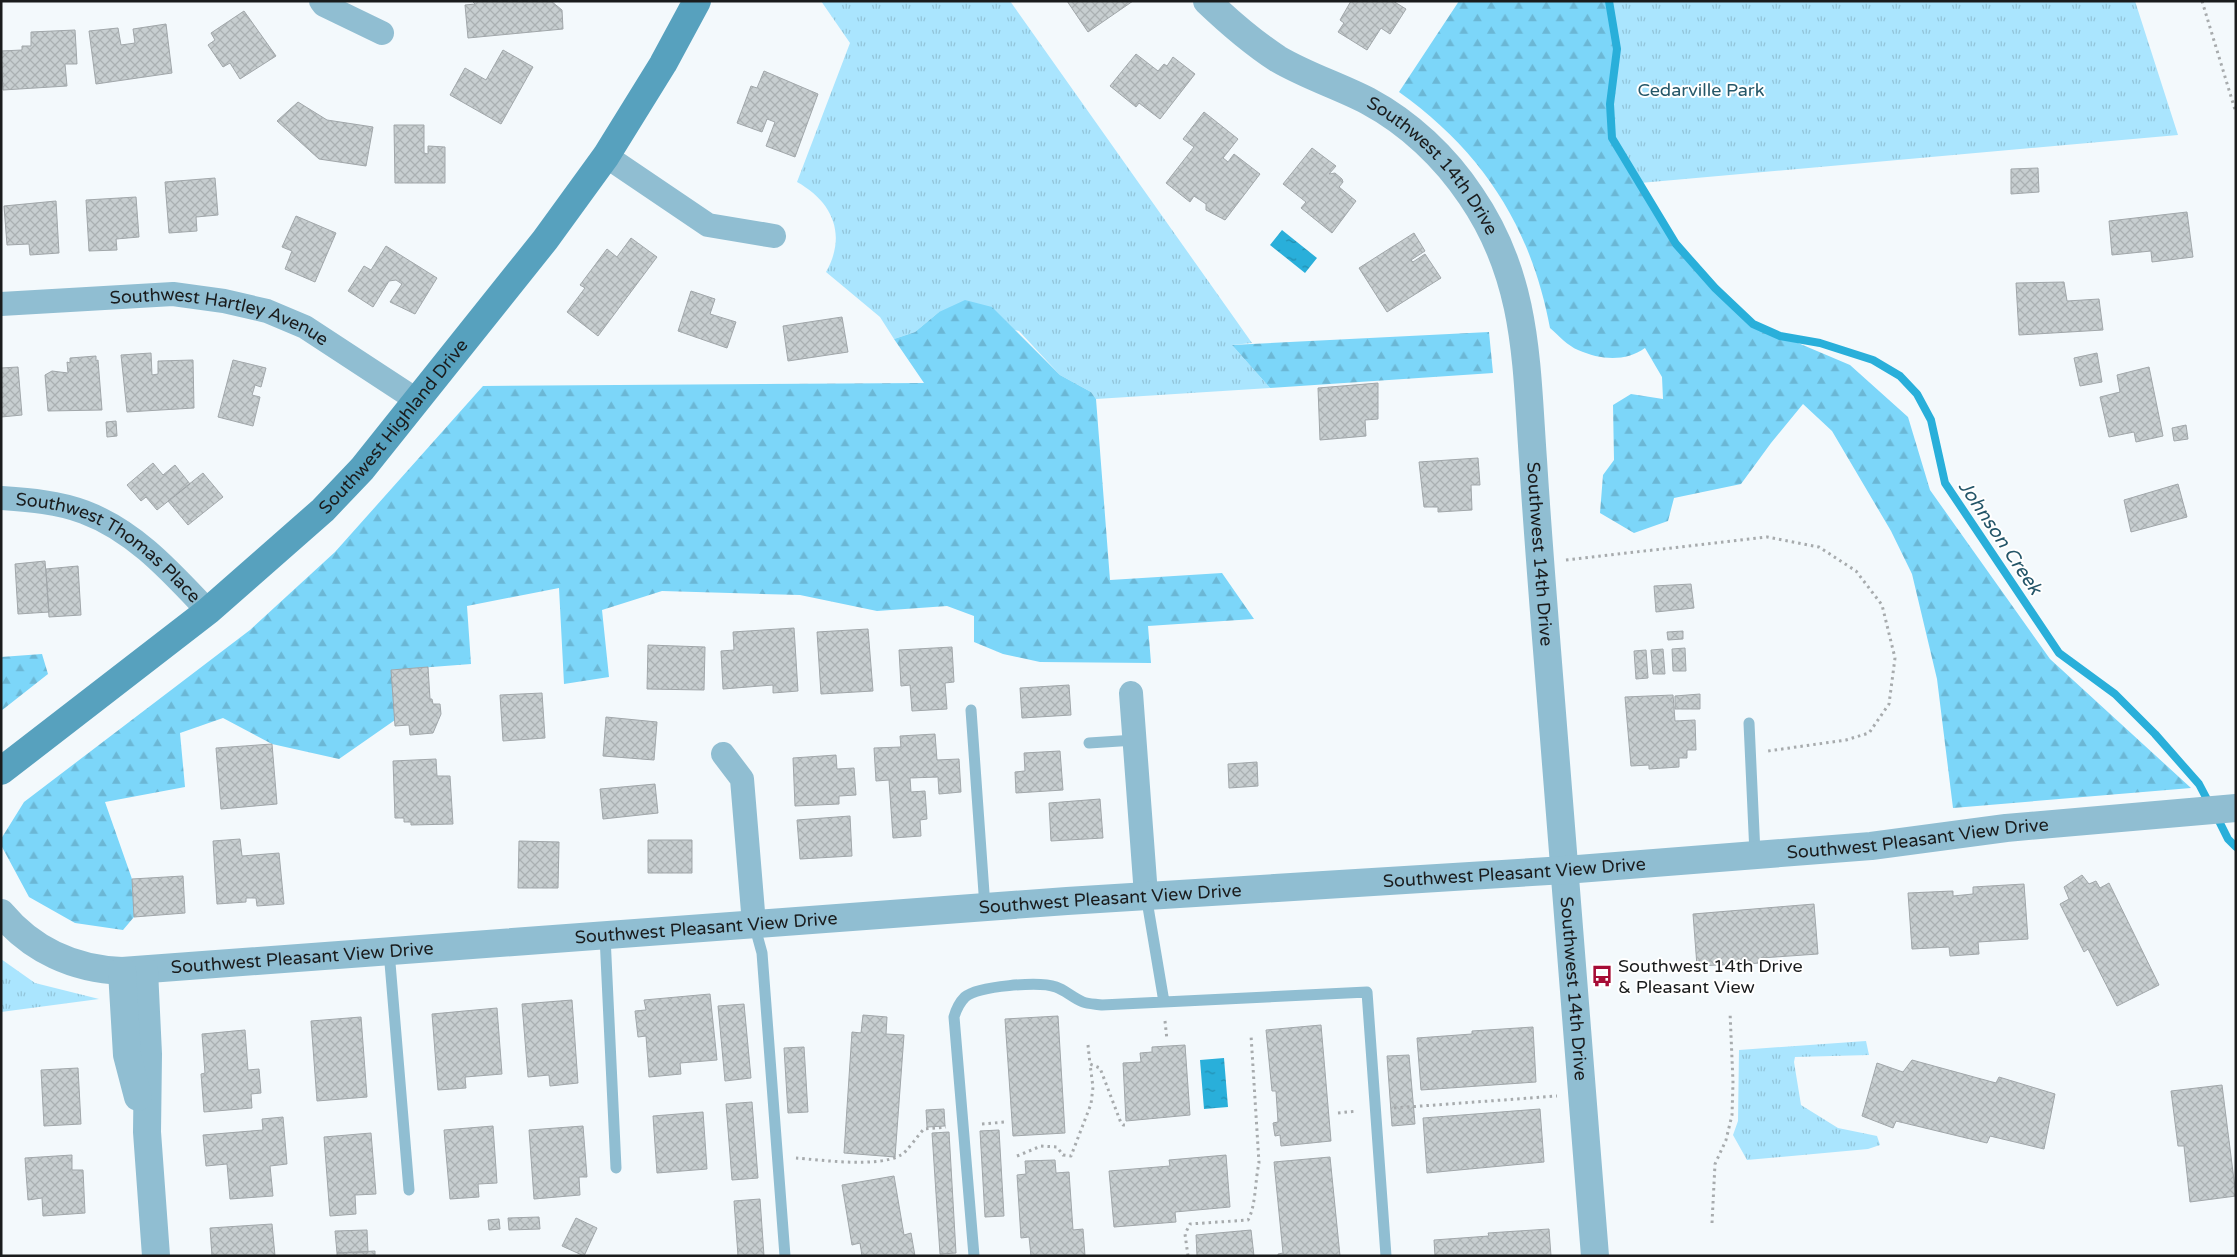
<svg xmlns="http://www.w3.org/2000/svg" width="2237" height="1257" font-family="'Varela Round',sans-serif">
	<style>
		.grass { fill: url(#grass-tufts) }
		.forest { fill: url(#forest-firs) }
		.water { fill: url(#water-ripples) }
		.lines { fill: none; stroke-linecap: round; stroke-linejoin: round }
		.stream { stroke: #29afda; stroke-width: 8 }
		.building { fill: url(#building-cross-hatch); stroke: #a1a7aa }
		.path { stroke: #a7abad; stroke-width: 3; stroke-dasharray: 2.5 4; stroke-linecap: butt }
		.service { stroke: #90bed2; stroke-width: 11 }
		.minor { stroke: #90bed2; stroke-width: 24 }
		.tertiary { stroke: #90bed2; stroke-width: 28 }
		.secondary { stroke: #57a1be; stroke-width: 28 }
		.labels { text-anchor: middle; stroke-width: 4; stroke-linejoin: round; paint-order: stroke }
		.park-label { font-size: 18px; fill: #245769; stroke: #fff }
		.street-label { font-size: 18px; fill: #1a1c1d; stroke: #fff }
		.poi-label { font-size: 18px; fill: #1a1c1d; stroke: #fff; text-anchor: start }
		.water-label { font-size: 19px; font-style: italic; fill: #235568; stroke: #fff }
	</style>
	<defs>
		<pattern id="grass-tufts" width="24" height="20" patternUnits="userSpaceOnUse" patternTransform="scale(1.25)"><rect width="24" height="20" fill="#aae5fe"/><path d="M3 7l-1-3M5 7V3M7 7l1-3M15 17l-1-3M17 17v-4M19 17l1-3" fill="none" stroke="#92c4d9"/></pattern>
		<pattern id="forest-firs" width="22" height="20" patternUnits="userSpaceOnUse" patternTransform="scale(1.25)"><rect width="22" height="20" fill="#7cd6f9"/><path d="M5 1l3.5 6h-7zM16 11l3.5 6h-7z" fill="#6bb7d5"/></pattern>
		<pattern id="water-ripples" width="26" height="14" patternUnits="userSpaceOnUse" patternTransform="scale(1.25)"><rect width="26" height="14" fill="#29afda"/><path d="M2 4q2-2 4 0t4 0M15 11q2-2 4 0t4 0" fill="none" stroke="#228eb0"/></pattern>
		<pattern id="building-cross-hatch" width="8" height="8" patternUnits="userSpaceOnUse" patternTransform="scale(1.25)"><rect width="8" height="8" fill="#c7ced0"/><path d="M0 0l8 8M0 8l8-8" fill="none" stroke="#aab0b2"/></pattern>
	</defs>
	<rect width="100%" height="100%" fill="#f3f9fc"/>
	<path class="grass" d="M821,1H1010L1252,343L1232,345L1270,388L1096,399L1091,392L1060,375L1019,331L939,312L915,332L894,339L880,317L826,272C847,235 833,202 797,182L850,43Z
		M1609,1H2135L2178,135L1640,183L1612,138L1610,104L1617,49Z
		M1,959L35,983L99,999L1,1012Z
		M1866,1041L1869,1055L1795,1057L1794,1062L1801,1105L1838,1128L1877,1136L1880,1145L1868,1149L1747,1160L1733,1135L1738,1121L1739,1050Z"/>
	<path class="forest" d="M1459,1H1609L1617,49L1610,104L1612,138L1676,244L1714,288L1753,324L1850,365L1908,417L1930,490L2050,659L2191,788L1953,808L1937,679L1912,574L1891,531L1832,431L1803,404L1771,443L1741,484L1674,498L1668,521L1634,533L1600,513L1603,475L1614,460L1613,405L1631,394L1663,399L1662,377L1645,348C1625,362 1601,360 1578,350C1568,346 1558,335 1550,328C1531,227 1483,152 1399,92Z
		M965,300L992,307L1060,375L1091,392L1096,399L1110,580L1222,573L1254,619L1148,626L1151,663L1040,662L1003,654L974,642V616L947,606L877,611L800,595L662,591L602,610L609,677L564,684L559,588L467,606L471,664L392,670L395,720L339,759L272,744L223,718L180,733L185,787L105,802L132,879L134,917L123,930L75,923L29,897L1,845V839L24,802L250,630L335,552L483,386L924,383L894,339L915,332L939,312Z
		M1489,332L1493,373L1270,388L1232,345Z
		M42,654L48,674L1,711V657Z"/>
	<path class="water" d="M1282,230L1317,258L1305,273L1270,245Z
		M1224,1058L1228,1107L1204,1109L1200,1060Z"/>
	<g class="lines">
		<path class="stream" d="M1609,1L1617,49L1610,104L1612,138L1676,244L1715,288L1753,324L1780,336L1820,343L1873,360L1900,376L1917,394L1931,420L1945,483L2059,653L2115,694L2155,734L2199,784L2210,805
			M2216,815L2228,839L2236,847"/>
	</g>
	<path class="building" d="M551,1L562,10L563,29L468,38L465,5L475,4L472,1Z
		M1067,1H1133L1088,32Z
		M1351,1H1393L1406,9L1390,34L1381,28L1367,50L1338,32L1344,23L1340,20Z
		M244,11L276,56L240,79L230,63L223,67L208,45L215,40L211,33Z
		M166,24L172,73L96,84L89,31L118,28L121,45L135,43L133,29Z
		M75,30L77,64H65L67,86L3,90L1,51L22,50V46H31V32Z
		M503,50L533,67L501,124L450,95L465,68L486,80Z
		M1136,54L1158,71L1164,64L1167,66L1173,57L1195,74L1160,119L1139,103L1136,107L1110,86Z
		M764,71L818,94L795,157L766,146L775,122L767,119L762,132L737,123L751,86L757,88Z
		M298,102L327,120L373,127L366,166L319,159L277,121Z
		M1204,112L1238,139L1223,158L1228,162L1234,154L1260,174L1225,220L1206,210V204L1194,196L1190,202L1166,183L1194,147L1183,139Z
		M394,125H424V153L428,154V146L445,147V183H395Z
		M1312,148L1336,166L1329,174L1335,173L1342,179L1343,182L1339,187L1356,201L1332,233L1301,208L1306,202L1283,184Z
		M2038,168L2039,192L2011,194V169Z
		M215,178L218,215L196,217L197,231L169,233L165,182Z
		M136,197L139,237L116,239L117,250L89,251L86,200Z
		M56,201L59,253L30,255L29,244L7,245L4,206Z
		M2187,212L2193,257L2152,262L2151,251L2112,255L2109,221Z
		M296,216L336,233L315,282L285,269L292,251L282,247Z
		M1414,233L1425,251L1411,260L1413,262L1425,254L1441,278L1387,312L1359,268Z
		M631,238L657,257L598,336L567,312L585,288L580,285L607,249L617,257Z
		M386,246L437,278L415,314L390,302L402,284L396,280L389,281L373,307L348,291L364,266L371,270Z
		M2064,282L2067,301L2099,299L2103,330L2019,335L2016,283Z
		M691,291L715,299L710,314L736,322L727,348L678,331Z
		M842,317L848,352L788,361L783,326Z
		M151,353L152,375L158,374V361L193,360L194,408L127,412L121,355Z
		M2097,353L2102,382L2080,386L2074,358Z
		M96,356V361L98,360L102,410L48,411L45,375L52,371L68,373L67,362L70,363V358Z
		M233,360L266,368L261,387L255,385L252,395L260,397L253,426L218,417Z
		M18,367L22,415L1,417V368Z
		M2149,367L2163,436L2136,442L2134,432L2109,437L2100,397L2120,392L2117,375Z
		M1378,383V419L1365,420L1366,436L1320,440L1318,388Z
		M116,421L117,436L107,437L106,422Z
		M2186,425L2188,439L2174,441L2172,428Z
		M1478,458L1480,485H1471L1472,510L1438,512V507H1424L1419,462Z
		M153,463L163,475L175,465L190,484L157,510L146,497L141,501L127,485Z
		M203,473L223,497L188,525L168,501Z
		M2178,484L2187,517L2131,532L2124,500Z
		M45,561L49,612L18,614L15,564Z
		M78,566L81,615L49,617L46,569Z
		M1691,584L1694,608L1656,612L1654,586Z
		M794,628L798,691L773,693V685L723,689L721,651L734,650L733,632Z
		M868,629L873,691L821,694L817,632Z
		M1683,631V639L1668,640L1667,632Z
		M648,645L705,647L704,690L647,689Z
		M952,647L954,682L945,683L947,709L912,711L910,685L901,686L899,650Z
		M1685,648L1686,671H1673L1672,649Z
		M1663,649L1665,674H1653L1651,650Z
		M1646,650L1648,678L1636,679L1634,651Z
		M428,667L430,699H432L433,704H440L441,714L433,733L410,735L409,725L395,726L391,670Z
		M1069,685L1071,715L1022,718L1020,688Z
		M542,693L545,738L503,741L500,695Z
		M1700,694V709H1675V696Z
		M1673,695L1675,721L1695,720L1696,750H1687V758H1679V767L1649,769V765L1631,766L1625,697Z
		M606,717L657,722L654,760L603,756Z
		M935,734L937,760L959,759L961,792L939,794L938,777L910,778L911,792L925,791L927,819L920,820L921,836L893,838L889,780L876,781L874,748L901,747L900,736Z
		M272,744L277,804L221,809L216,748Z
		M1060,751L1063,790L1016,793L1015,772L1025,771L1024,753Z
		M836,755L837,769L854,768L856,795L839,796V804L795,806L793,758Z
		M436,759L437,776H450L453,824L411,825V822H404V818H395L393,761Z
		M1257,762L1258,786L1229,788L1228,764Z
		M655,784L658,813L603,819L600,789Z
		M1100,799L1103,838L1051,841L1049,803Z
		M850,816L852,856L800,859L797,820Z
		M240,839L242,856L279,853L284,904L257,906L256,898H246V902L217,904L213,841Z
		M648,840H692V873H648Z
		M519,841L559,842L558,888H518Z
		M2082,875L2089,884L2096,881L2100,888L2109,883L2159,985L2117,1006L2088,949L2084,952L2060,904L2069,899L2064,887Z
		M183,876L185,913L134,917L132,879Z
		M2024,884L2028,939L1978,942L1979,954L1950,956L1949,947L1912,949L1908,893L1953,891V896L1973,894V887Z
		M1814,904L1818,954L1761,958L1762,963L1697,966L1693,914Z
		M710,994L717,1060L680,1063L681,1074L649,1077L646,1036L638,1037L635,1011L646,1010L644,1000Z
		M572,1000L578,1083L550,1086L549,1075L528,1077L522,1004Z
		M744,1004L751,1078L725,1081L718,1006Z
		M497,1008L502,1074L465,1077L466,1088L438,1090L432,1014Z
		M863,1015L887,1017L886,1034L904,1035L895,1157L844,1153L852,1032L861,1033Z
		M1058,1016L1065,1133L1013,1136L1005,1019Z
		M361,1017L367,1097L317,1101L311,1021Z
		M1321,1025L1331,1141L1281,1146L1280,1135L1275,1136L1273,1123L1278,1122L1276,1091H1272L1266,1030Z
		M1533,1027L1536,1082L1421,1090L1417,1038L1472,1034V1031Z
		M245,1030L248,1070L259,1069L261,1093L251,1094L252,1108L204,1112L201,1074L205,1073L202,1034Z
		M1185,1045L1190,1115L1126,1121L1123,1063L1141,1062L1140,1053L1152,1052V1047Z
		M804,1047L808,1112L788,1113L784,1048Z
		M1409,1055L1415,1124L1392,1126L1387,1056Z
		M1912,1060L1996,1083L1999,1077L2055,1094L2044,1149L1990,1136L1987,1143L1896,1121L1893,1128L1862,1116L1877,1063L1903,1072Z
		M78,1068L81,1124L44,1126L41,1070Z
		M2222,1085L2236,1196L2190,1202L2184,1146H2178L2171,1091Z
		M752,1102L758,1178L732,1180L726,1104Z
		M944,1109L945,1126L927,1127L926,1110Z
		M1540,1109L1544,1162L1427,1173L1423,1118Z
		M703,1112L707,1169L657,1173L653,1116Z
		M283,1117L287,1164L270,1166L273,1196L230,1199L227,1164L206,1166L203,1135L263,1130L262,1119Z
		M493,1126L497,1183L478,1184L479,1197L450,1199L444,1130Z
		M583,1126L587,1177H579L580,1195L534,1199L529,1130Z
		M999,1130L1004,1216L985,1217L980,1131Z
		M949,1132L956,1253L940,1254L932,1133Z
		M371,1133L376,1194L355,1195L356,1214L330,1216L324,1137Z
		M72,1155V1170H83L85,1213L43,1216L42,1198L28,1200L25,1158Z
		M1226,1155L1230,1207L1175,1212L1176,1222L1114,1227L1109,1171L1170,1166L1169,1160Z
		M1330,1157L1340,1256H1278V1254L1283,1253L1274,1162Z
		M1055,1160L1056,1173L1069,1172L1073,1230L1083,1229L1085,1256H1031L1029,1237L1021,1238L1017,1175L1026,1174L1025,1161Z
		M894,1176L904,1235L911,1233L915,1256H862L860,1243L852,1245L842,1185Z
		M760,1199L764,1256H738L734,1201Z
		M539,1217L540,1229L509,1230L508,1218Z
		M576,1218L597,1228L584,1256L562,1246Z
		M499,1219L500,1229L489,1230L488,1220Z
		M272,1224L275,1256H212L210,1228Z
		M1549,1229L1551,1256H1435L1434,1240L1489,1236L1488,1233Z
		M367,1230L368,1252L337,1253L335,1231Z
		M1251,1230L1254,1256H1197L1196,1235Z
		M375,1251V1256H337V1253Z"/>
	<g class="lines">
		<path class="path" d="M2202,1L2236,113
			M1566,560L1767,537L1819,547L1856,571L1882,605L1895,658L1889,704L1869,733L1846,740L1768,751
			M1165,1021L1167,1040
			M1088,1045L1090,1064L1100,1068L1121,1123L1123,1125H1128
			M1394,1108L1557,1096
			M1338,1113L1357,1111
			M982,1124L1005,1122
			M1017,1156L1041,1146L1057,1147L1063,1155L1071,1156L1091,1104L1093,1087L1090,1064
			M796,1158C822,1160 878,1168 901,1155C907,1152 918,1135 924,1129L946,1127
			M1712,1223L1715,1164L1726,1140L1732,1115L1733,1082L1730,1012
			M1188,1256L1185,1234L1190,1224L1248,1220C1256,1206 1255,1180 1259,1163L1251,1035"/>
		<path class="service" d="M971,710L985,907
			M1749,723L1755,854
			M1089,743L1135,740
			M1146,895L1164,1002
			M754,924L762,953L785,1256
			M605,936L616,1168
			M389,951L409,1190
			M974,1256L954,1017C956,1010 959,1003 965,997C978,986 1039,981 1056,987C1065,990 1073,998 1083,1002C1088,1004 1096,1004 1102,1005L1367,992L1386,1256"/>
		<g class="minor">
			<path d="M321,1L324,5L382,33"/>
			<path d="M606,156L708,225L774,236"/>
			<path id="s1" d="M1,304L173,294L224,301L267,311L305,327L418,401"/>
			<path id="s2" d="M1,498C29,500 58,502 84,512C135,531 171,572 208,611"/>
			<path d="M1131,693L1146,895"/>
			<path d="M723,754L742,779L754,924"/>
		</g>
		<g class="tertiary">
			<path id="s3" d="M1207,1C1229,22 1252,42 1278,59C1307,76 1339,86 1368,101C1409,123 1445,157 1471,196C1528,279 1526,363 1533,460C1537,523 1542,587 1547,650C1563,852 1579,1054 1595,1256"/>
			<path id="s4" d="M1,913C32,950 74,969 122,971L1067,901L1565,870L1871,846L2006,828L2236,808"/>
			<path d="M144,970L148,1054L147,1132L156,1256"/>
			<path d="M122,971L127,1055L138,1097"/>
		</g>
		<path class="secondary" id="s5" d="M1,771L208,611L323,510L362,469L545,240L606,156L663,64L697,1"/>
	</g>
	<defs>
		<g id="bus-bare" transform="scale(1.725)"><path d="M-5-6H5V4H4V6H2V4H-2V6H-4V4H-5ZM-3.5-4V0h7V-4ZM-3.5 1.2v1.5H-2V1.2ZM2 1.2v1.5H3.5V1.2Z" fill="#a60c36" stroke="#fff" stroke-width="2.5" paint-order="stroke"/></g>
	</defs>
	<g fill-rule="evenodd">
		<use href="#bus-bare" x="1602" y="976"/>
	</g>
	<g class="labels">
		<g class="park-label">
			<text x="1701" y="96">Cedarville Park</text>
		</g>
		<g class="street-label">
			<text dy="6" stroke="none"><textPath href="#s3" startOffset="284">Southwest 14th Drive</textPath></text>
			<text dy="6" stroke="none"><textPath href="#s1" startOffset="222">Southwest Hartley Avenue</textPath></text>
			<text dy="6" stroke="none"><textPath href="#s5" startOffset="524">Southwest Highland Drive</textPath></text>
			<text dy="6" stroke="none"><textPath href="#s2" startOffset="122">Southwest Thomas Place</textPath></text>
			<text dy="6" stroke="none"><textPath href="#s3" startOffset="702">Southwest 14th Drive</textPath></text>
			<text dy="6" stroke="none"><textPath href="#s4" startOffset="1939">Southwest Pleasant View Drive</textPath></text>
			<text dy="6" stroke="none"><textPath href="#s4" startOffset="1534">Southwest Pleasant View Drive</textPath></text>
			<text dy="6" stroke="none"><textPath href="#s4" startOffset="1129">Southwest Pleasant View Drive</textPath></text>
			<text dy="6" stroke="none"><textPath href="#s4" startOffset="724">Southwest Pleasant View Drive</textPath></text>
			<text dy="6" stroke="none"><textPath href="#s4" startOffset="319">Southwest Pleasant View Drive</textPath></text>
			<text dy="6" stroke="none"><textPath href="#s3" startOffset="1138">Southwest 14th Drive</textPath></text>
		</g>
		<g class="poi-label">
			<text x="1618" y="972">Southwest 14th Drive<tspan x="1618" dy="21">&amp; Pleasant View</tspan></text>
		</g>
		<g class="water-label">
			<text transform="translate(2001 537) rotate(56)" y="7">Johnson Creek</text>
		</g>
	</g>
	<rect width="2237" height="1257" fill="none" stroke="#1a1c1d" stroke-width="5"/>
</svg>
